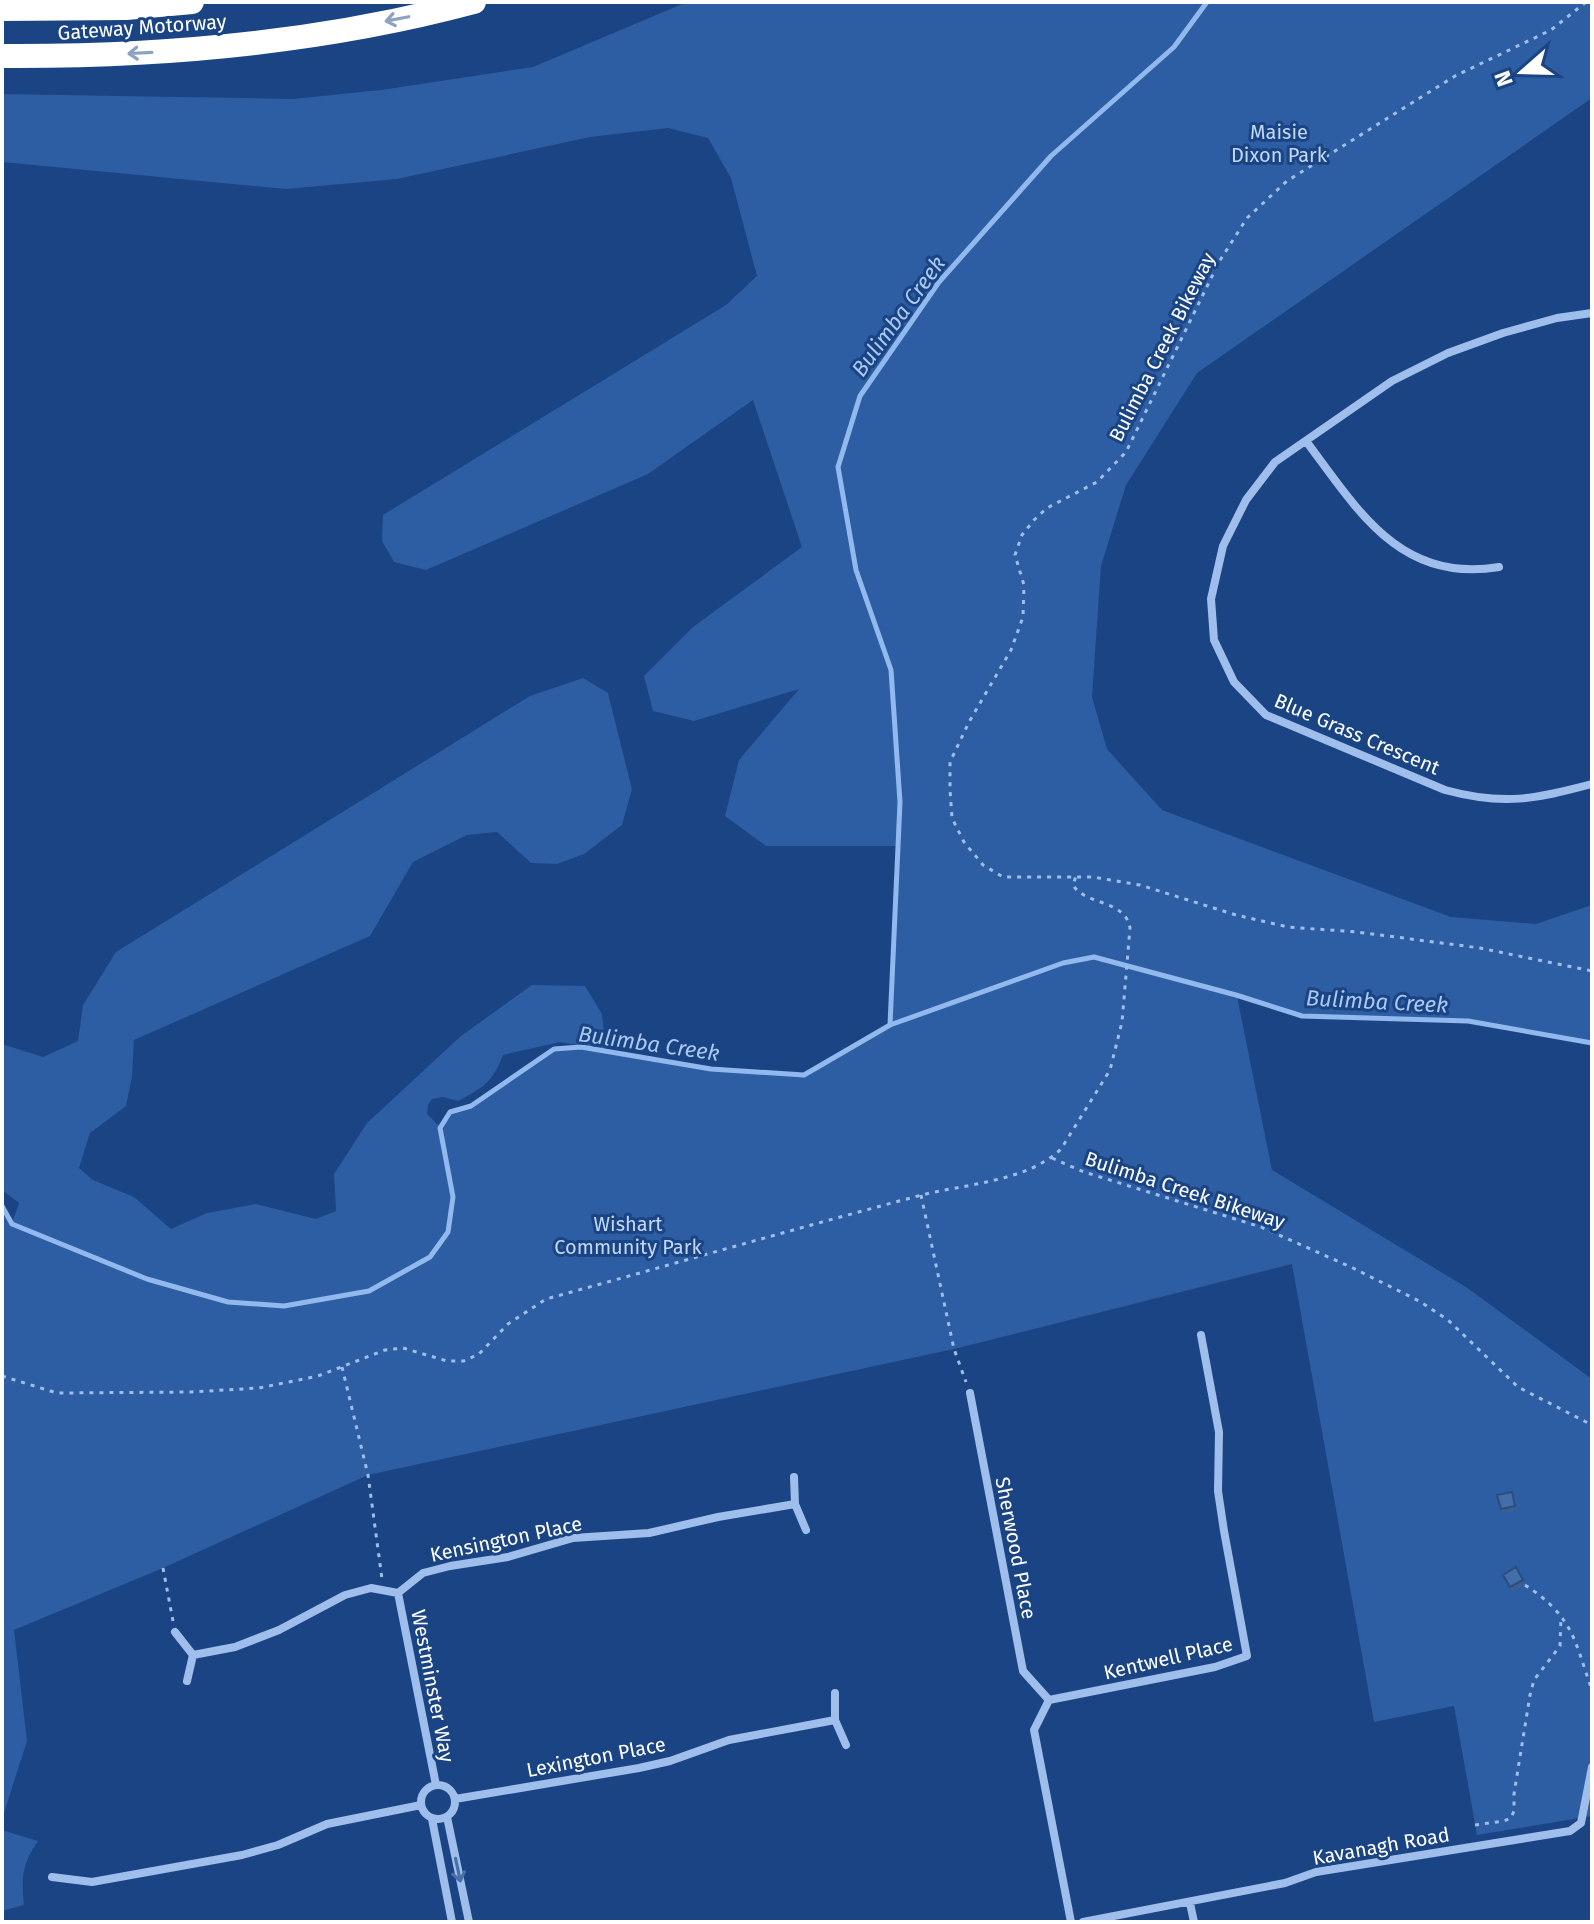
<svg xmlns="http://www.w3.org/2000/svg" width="1594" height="1924" font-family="'Fira Sans',sans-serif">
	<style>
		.green { fill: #2d5da2; fill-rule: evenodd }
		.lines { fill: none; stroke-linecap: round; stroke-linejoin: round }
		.stream { stroke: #91b9ed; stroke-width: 5 }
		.path { stroke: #9fbeeb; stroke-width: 3; stroke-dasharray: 4 6; stroke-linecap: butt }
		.street { stroke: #9fbeeb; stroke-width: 8 }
		.highway { stroke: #fff; stroke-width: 24 }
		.wall { fill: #395f94 }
		.building { fill: #426eac; stroke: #2e4d78; stroke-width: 2 }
		.oneway { stroke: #8ca2c1 }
		.oneway2 { stroke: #496fa7 }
		.labels { text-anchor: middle; stroke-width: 6; stroke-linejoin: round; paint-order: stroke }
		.street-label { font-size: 20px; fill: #fff; stroke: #1a4483 }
		.park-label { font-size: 20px; fill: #c3d9f8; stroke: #1a4483 }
		.water-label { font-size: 22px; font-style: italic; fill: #aac9f3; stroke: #1a4483 }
	</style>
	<rect width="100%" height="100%" fill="#1a4483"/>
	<path class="green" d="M687,2H1592V98L1197,373L1126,485L1101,566L1092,697L1107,749L1162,810L1451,917L1536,924L1592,905V1043L1468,1021L1302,1016L1237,996L1272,1170L1466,1287L1592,1379V1816L1477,1835L1454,1706L1374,1722L1292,1264L954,1349L368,1475L163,1568L14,1630L27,1741L2,1819V1206L12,1223L19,1203L2,1190V1044L43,1057L78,1041L83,1005L116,952L530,696L583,678L608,693L632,789L622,825L584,854L557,864L531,863L497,832L467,835L413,862L370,936L134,1040L132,1077L126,1106L90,1133L79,1168L93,1180L134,1197L171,1229L207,1213L256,1204L316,1219L336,1211L334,1174L367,1123L461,1036L532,985L585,986L602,1014L606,1051L711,1069L804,1075L890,1025L898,846H766L725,816L739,760L799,689L694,721L653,711L644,676L693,627L802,547L753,400L648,474L426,570L394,562L382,541L383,515L726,305L757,276L731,178L708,138L668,128L590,137L397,179L286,189L2,162V94L293,99L381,90L533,67ZM560,1042L583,1046L554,1049L471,1106L450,1112L440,1127L427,1114L428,1105L432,1099L443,1097L458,1101C484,1087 492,1083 503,1055Z
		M2,1830L38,1841C22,1865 21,1877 24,1905L2,1911Z"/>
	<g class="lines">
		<path class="stream" d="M890,1025L900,802L891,670L856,570L838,467L860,396L939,282L1051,156L1174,47L1207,2
			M2,1206L12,1224L147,1279L228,1302L284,1306L369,1291L430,1257L448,1232L453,1197L440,1128L450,1112L471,1106L554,1049L581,1047L711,1069L804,1075L890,1025L1063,963L1094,957L1236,995L1302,1016L1468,1021L1592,1043"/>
		<path class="path" d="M1586,2L1551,30L1455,76L1287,181L1247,218L1219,262L1126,452L1097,482L1047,508L1034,520L1022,535L1015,555L1024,585L1023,617L1011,650L969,722L950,762V790L952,818L964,842L983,865L1003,877H1093L1140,885L1236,915L1288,927L1357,932L1480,948L1592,971
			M1052,1158L1084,1172L1261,1227L1353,1268L1419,1301L1448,1320L1518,1387L1592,1425
			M921,1195L954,1349L966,1382
			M342,1367L368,1475L382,1579
			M2,1376L57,1393L191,1392L259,1388L318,1376L385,1350L403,1348L447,1361H464L479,1354L508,1324L546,1299C670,1265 794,1229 918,1196C963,1184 1027,1182 1061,1149L1110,1070L1122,1022L1130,928C1125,899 1086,906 1073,885L1076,876
			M163,1568L173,1621
			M1525,1585C1574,1617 1574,1640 1592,1690
			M1475,1825L1504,1821L1511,1818L1514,1811V1794L1530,1695L1534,1680L1560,1646L1561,1617"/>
		<path class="street" d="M1592,313L1557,318L1503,333L1448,353L1392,381L1275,462L1246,500L1223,546L1211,599L1214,640L1234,682L1266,715L1445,790C1504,806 1535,799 1592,784
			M1306,441C1357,509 1400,584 1499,567
			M970,1393L1023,1671L1049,1700
			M794,1477L795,1504L806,1530
			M398,1593L436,1785
			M175,1632L193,1655L187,1681
			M193,1655L235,1647L279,1630L345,1595L371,1588L398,1593L423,1573L450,1566L508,1557L573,1538L649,1533L718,1517L795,1504
			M835,1693V1720L846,1745
			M421 1802a17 17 0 1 1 34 0a17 17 0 1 1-34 0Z
			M455,1799L639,1768L670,1761L729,1740L835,1720
			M447,1817L469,1922
			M432,1819L452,1922
			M52,1877L92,1882L242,1855L278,1845L327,1824L421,1805
			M1190,1903L1194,1922
			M1071,1922L1034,1730L1049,1700L1215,1667L1247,1656L1224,1531L1218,1491L1219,1432L1201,1335
			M1083,1922L1285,1883L1316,1872L1570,1831L1581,1823L1592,1767"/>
		<path class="highway" d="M2,9L126,8L192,2
			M2,56C159,57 321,43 474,2"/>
	</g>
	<path class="wall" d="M1512,1492L1517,1510L1503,1514L1497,1495Z
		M1503,1575L1523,1580L1525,1585L1512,1592Z"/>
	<path class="building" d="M1512,1492L1515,1506L1501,1509L1497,1495Z
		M1516,1567L1523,1580L1510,1587L1503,1575Z"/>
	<defs><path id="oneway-shaft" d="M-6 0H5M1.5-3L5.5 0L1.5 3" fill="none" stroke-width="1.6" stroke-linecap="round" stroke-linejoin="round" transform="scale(2)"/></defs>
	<g class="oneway">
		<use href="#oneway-shaft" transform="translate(397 19) rotate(169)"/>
		<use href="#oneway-shaft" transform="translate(140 53) rotate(177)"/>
	</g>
	<use class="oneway2" href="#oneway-shaft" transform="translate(458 1870) rotate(78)"/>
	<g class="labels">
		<g class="street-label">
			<text transform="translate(142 27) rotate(-4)" y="7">Gateway Motorway</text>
			<text transform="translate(1162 347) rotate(-63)" y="7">Bulimba Creek Bikeway</text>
			<text transform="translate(1357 734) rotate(23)" y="7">Blue Grass Crescent</text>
			<text transform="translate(1185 1190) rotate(18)" y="7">Bulimba Creek Bikeway</text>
			<text transform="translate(506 1539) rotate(-12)" y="7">Kensington Place</text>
			<text transform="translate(1016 1548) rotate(79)" y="7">Sherwood Place</text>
			<text transform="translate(1168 1658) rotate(-13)" y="7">Kentwell Place</text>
			<text transform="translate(433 1686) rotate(79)" y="7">Westminster Way</text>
			<text transform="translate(596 1757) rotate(-11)" y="7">Lexington Place</text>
			<text transform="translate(1381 1846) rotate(-10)" y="7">Kavanagh Road</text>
		</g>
		<g class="park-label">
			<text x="1279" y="139">Maisie<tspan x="1279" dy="23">Dixon Park</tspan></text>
			<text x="628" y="1231">Wishart<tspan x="628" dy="23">Community Park</tspan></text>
		</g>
		<g class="water-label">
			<text transform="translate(898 316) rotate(-54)" y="8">Bulimba Creek</text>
			<text transform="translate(1377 1001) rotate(3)" y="8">Bulimba Creek</text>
			<text transform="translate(649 1043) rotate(8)" y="8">Bulimba Creek</text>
		</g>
	</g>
	<rect width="1594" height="1924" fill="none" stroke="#ffffff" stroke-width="8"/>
	<g transform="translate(1522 72) rotate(250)" stroke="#1a4483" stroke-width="6" paint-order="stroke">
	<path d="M0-6L14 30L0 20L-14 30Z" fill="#ffffff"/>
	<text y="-12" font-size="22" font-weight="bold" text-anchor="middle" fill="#ffffff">N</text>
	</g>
</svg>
